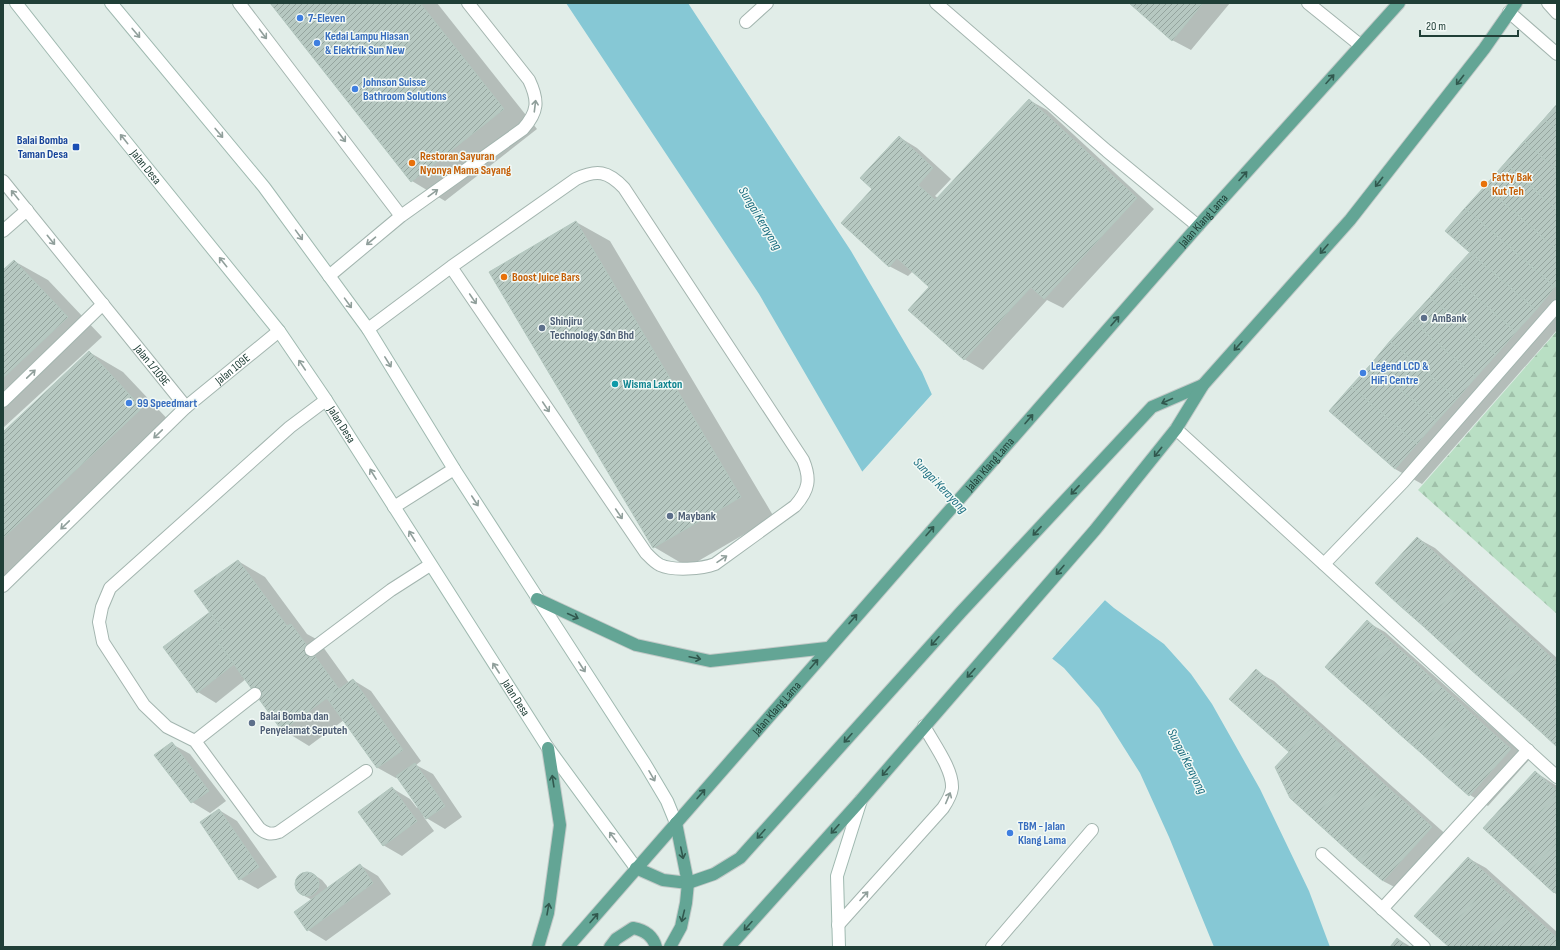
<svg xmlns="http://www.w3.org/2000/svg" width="1560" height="950" font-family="'Sofia Sans Condensed',sans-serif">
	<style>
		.forest { fill: url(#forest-firs) }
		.water { fill: #86c8d5 }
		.pier { fill: #e1ede8 }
		.shadow { fill: #0003 }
		.building { fill: url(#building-hatch); stroke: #b3c7bf }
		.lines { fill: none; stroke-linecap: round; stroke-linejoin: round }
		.lane-casing { stroke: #a3b5af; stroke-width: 14 }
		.street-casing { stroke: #a3b5af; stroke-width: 14 }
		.secondary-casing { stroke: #9fb9b0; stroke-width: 14 }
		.primary-casing { stroke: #c1c9c7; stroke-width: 14 }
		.lane { stroke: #fff; stroke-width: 12 }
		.street { stroke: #fff; stroke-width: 12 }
		.secondary { stroke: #fff; stroke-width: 12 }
		.primary { stroke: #63a595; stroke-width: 12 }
		.oneway { stroke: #909f9b }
		.oneway2 { stroke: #31584e }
		.shop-dot { fill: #3f7fe0; stroke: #f2f9f6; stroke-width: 1.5 }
		.transit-dot { fill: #1a4fb4; stroke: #f2f9f6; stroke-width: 1.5 }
		.food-dot { fill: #e8710a; stroke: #f2f9f6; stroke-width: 1.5 }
		.service-dot { fill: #5c6f8a; stroke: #f2f9f6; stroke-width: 1.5 }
		.culture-dot { fill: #0f9aa8; stroke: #f2f9f6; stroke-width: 1.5 }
		.labels { text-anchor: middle; stroke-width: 3; stroke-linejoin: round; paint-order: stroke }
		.shop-label { font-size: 12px; font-weight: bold; fill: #366cbe; stroke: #f2f9f6; text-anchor: start }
		.transit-label { font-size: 12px; font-weight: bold; fill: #164399; stroke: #f2f9f6; text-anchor: end }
		.food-label { font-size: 12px; font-weight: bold; fill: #c56008; stroke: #f2f9f6; text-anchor: start }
		.street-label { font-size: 12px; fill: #203f37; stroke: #f2f9f6 }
		.service-label { font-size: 12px; font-weight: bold; fill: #4e5e75; stroke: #f2f9f6; text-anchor: start }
		.culture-label { font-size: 12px; font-weight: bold; fill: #0d838f; stroke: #f2f9f6; text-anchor: start }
		.water-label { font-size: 13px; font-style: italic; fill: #176c7e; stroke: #f2f9f6 }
	</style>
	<defs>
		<pattern id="forest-firs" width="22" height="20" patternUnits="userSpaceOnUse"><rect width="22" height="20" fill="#b9dfc4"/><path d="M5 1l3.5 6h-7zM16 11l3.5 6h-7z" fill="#9fc0a9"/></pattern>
		<pattern id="building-hatch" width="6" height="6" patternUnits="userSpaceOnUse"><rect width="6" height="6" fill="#b6c8c1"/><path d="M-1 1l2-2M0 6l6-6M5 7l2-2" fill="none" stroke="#94a49e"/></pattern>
	</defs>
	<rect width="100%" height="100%" fill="#e1ede8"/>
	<path class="forest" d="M1557,331V614L1418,490Z"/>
	<path class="water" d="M566,3H688L851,251L922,372L944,422L960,450L1008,509L1055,557L1114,608L1164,644L1191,674L1212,704L1260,789L1309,891L1330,947H1214L1169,837L1140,773L1099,708L1064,668L995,613L866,478L759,294Z"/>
	<path class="pier" d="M933,393L946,421L962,449L1009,507L1056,556L1106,599L1051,660L994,614L905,533L861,473Z"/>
	<path class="shadow" d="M271,3H437L537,129L445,201L412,181Z
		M1130,3H1230L1191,50L1172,40Z
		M1029,100L1047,110L1154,209L1063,308L1047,300L983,370L964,359L930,287L913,271L908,276L889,266L873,189L899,137L917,148L951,179L935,196L938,198Z
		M1557,106V330L1422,484L1395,469L1471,252Z
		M576,222L610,241L774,517L688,567L654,547Z
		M14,261L48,280L102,337L3,428V271Z
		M89,352L123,372L175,427L3,589V433Z
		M1417,538L1435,548L1557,658V746Z
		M238,561L265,577L307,634L318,640L349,683L353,680L371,691L421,761L416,765L433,774L462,817L445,829L423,816L434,831L402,856L383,845L392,788L410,799L417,808L418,807L398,777L396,778L378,768L344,720L309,746L283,730L246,679L216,703L198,692L210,614Z
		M1367,622L1385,632L1529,760L1488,806L1470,795L1326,667Z
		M1256,671L1274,681L1450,838L1402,891L1383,881L1290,798V752Z
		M172,744L190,754L226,801L210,813L192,802Z
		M1535,772L1557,786V895L1484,828Z
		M219,810L237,821L277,877L258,889L240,879Z
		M1468,858L1486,868L1557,932V947H1450Z
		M360,865L378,876L391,894L326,941L308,930L312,900L301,894L296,889L295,882L298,876L305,873L313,874L322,880L327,886V889Z
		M1398,939L1411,947H1391Z"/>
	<path class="building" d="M270,3H420L504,109L411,182Z
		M1129,3H1203L1172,41Z
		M1029,99L1137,198L1044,299L1031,287L964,360L908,310L929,287L897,258L889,267L841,223L872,189L860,178L899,136L933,168L918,185L935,200Z
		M1557,104V130L1544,119Z
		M1544,119L1557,130V170L1524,141Z
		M1524,141L1557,170V210L1505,163Z
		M1505,163L1557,210V250L1485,186Z
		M1485,186L1557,250V285L1555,287L1465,208Z
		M1465,208L1555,287L1536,310L1445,231Z
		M576,221L741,497L653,548L489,272Z
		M1470,252L1536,310L1516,332L1450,274Z
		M14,260L68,317L3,378V270Z
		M1450,274L1516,332L1496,355L1430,297Z
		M1430,297L1496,355L1476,377L1410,319Z
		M1410,319L1476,377L1457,399L1390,341Z
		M1390,341L1457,399L1437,421L1371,364Z
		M89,351L142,408L3,538V432Z
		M1371,364L1437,421L1417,444L1351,386Z
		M1351,386L1417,444L1395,469L1329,411Z
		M1417,537L1441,558L1399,605L1375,583Z
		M1441,558L1465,579L1423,626L1399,605Z
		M238,560L287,626L291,624L339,689L282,731L215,638L224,632L194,591Z
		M1465,579L1489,601L1447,648L1423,626Z
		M1489,601L1513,623L1471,670L1447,648Z
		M210,612L224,632L215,638L234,664L197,693L163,647Z
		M1367,620L1391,642L1349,689L1325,667Z
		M1513,623L1537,644L1495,691L1471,670Z
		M1391,642L1415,663L1373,710L1349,689Z
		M1537,644L1557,663V670L1519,712L1495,691Z
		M1415,663L1439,685L1397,732L1373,710Z
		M1256,669L1316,723L1289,752L1229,699Z
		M1557,670V718L1543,734L1519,712Z
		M353,679L403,750L377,768L327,698Z
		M1439,685L1463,706L1421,753L1397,732Z
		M1463,706L1487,728L1445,775L1421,753Z
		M1557,718V747L1543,734Z
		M1316,723L1339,743L1290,798L1275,767Z
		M1487,728L1511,749L1469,796L1445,775Z
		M172,742L209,791L191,803L154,755Z
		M1339,743L1362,764L1313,819L1290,798Z
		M415,763L445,806L426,819L396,776Z
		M1362,764L1385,785L1336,840L1313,819Z
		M1535,771L1557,791V794L1507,850L1483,828Z
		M1385,785L1409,806L1359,861L1336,840Z
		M392,787L417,821L383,846L358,812Z
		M1557,794V842L1530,871L1507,850Z
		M1409,806L1432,827L1383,881L1359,861Z
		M219,809L259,867L239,880L200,822Z
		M1557,842V890L1554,893L1530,871Z
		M1468,857L1493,880L1440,939L1414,916Z
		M360,864L373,883L307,931L294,912Z
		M295 884a12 12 0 1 1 24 0a12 12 0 1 1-24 0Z
		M1493,880L1519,903L1479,947H1449L1440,939Z
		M1519,903L1544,926L1525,947H1479Z
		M1544,926L1557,938V947H1525Z
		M1397,938L1407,947H1390Z"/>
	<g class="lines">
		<g class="lane-casing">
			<path id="lane" d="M239,3L401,216
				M936,3L1107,151L1198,226
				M1308,3L1360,45
				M1548,3L1557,13
				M1509,12L1557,54
				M746,22L767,3
				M329,276L401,216L523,129C538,112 539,101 529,80L468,3
				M368,329L451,267L576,179C597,169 608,171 624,188L803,460C811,479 809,490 795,506L715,564C702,569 673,571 660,565C654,562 650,557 646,553L451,267
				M326,400L290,427L110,588L102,607L99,622L103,642L144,705L167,727L195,741L259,828C266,834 271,835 279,832L366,771
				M3,401L103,304
				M394,507L454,469
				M1324,564L1403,482L1557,306
				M311,650L391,590L430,565
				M195,741L255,694
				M1382,909L1528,750
				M838,925L943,808C947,802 951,796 952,788C953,769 933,743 924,726
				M992,947L1092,830"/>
		</g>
		<g class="street-casing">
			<g id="street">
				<path id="s1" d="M3,181L186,407"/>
				<path d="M3,231L27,210"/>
				<path d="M1176,429L1557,777"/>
				<path id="s2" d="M3,586L186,407L279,331"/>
				<path d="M1322,854L1424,947"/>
			</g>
		</g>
		<g class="secondary-casing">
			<g id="secondary">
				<path id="s3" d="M16,3L109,121L279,331L326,400L548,748L636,868"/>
				<path d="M111,3L264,187L368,329L454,469L645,764L667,801L676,823"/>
				<path d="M839,947L837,876L861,800"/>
			</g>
		</g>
		<g class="primary-casing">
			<g id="primary">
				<path d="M537,599L636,645L710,661L827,648"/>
				<path d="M636,868L663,880L688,883L714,874L740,858L961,612L1152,407L1203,385"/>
				<path d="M538,947L548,913L560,825L548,748"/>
				<path id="s4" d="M568,947L1198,226L1399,3"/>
				<path d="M610,947L616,939L633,928C644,930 653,936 656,947"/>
				<path d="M670,947L681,927L686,903L688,883L676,823"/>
				<path d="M729,947L861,800L1095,530L1176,429L1203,385L1350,220L1484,49L1516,3"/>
			</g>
		</g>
		<use href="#lane" class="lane"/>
		<use href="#street" class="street"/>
		<use href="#secondary" class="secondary"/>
		<use href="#primary" class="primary"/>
	</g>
	<defs><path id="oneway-shaft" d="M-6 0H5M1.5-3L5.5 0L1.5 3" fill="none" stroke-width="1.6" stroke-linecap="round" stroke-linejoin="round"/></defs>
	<g class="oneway">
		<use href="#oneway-shaft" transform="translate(136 33) rotate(50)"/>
		<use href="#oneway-shaft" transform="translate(263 34) rotate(53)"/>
		<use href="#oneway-shaft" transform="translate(535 106) rotate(-83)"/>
		<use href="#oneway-shaft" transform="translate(219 133) rotate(50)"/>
		<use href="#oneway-shaft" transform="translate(342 137) rotate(53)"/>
		<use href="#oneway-shaft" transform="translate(124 139) rotate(-129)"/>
		<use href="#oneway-shaft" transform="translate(433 193) rotate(-36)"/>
		<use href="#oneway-shaft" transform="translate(15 195) rotate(-129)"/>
		<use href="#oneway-shaft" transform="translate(299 235) rotate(54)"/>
		<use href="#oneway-shaft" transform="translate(51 240) rotate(51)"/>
		<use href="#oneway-shaft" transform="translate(371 241) rotate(140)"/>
		<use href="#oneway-shaft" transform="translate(223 262) rotate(-129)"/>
		<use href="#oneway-shaft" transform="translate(473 299) rotate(56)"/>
		<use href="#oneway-shaft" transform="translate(348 303) rotate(54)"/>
		<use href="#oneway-shaft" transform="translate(388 362) rotate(58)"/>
		<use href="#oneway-shaft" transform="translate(302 365) rotate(-124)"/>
		<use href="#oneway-shaft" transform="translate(31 374) rotate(-44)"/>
		<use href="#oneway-shaft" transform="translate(546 407) rotate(56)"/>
		<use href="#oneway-shaft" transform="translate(158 434) rotate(136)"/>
		<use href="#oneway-shaft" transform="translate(373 474) rotate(-122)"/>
		<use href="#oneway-shaft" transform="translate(475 501) rotate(57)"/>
		<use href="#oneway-shaft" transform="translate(619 514) rotate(56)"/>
		<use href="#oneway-shaft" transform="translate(65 525) rotate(136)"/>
		<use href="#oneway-shaft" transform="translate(412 536) rotate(-122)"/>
		<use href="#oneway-shaft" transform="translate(722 559) rotate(-34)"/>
		<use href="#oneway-shaft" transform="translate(582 667) rotate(57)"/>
		<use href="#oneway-shaft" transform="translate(496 668) rotate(-123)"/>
		<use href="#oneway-shaft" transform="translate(652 776) rotate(60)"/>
		<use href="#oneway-shaft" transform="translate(948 798) rotate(-67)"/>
		<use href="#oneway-shaft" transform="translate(613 837) rotate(-126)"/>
		<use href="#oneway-shaft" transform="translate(864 896) rotate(-48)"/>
	</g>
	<g class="oneway2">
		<use href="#oneway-shaft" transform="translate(1330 79) rotate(-48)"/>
		<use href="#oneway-shaft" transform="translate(1460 80) rotate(128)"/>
		<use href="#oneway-shaft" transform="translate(1243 176) rotate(-48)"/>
		<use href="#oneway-shaft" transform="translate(1379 182) rotate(128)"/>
		<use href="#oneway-shaft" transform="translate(1324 249) rotate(131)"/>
		<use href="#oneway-shaft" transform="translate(1115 321) rotate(-49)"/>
		<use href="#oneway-shaft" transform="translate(1238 346) rotate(132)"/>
		<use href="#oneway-shaft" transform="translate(1167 401) rotate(156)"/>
		<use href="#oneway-shaft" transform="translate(1029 419) rotate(-49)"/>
		<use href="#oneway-shaft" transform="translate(1158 452) rotate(129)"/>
		<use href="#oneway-shaft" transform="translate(1075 490) rotate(133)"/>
		<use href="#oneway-shaft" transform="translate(930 531) rotate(-49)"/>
		<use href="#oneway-shaft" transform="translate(1037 531) rotate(133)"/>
		<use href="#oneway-shaft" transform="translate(1060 570) rotate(131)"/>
		<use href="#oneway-shaft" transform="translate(573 616) rotate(25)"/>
		<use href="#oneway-shaft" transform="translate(853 619) rotate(-49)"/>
		<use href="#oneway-shaft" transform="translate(935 641) rotate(132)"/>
		<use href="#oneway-shaft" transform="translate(695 658) rotate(12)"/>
		<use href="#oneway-shaft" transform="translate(814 664) rotate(-49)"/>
		<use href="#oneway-shaft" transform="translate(971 673) rotate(132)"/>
		<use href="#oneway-shaft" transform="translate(848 738) rotate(132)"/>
		<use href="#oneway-shaft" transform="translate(886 771) rotate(130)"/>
		<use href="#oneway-shaft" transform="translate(553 781) rotate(-99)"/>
		<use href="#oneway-shaft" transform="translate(701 794) rotate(-49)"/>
		<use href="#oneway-shaft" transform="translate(835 829) rotate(132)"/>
		<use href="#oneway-shaft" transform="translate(761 834) rotate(132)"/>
		<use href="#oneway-shaft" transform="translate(682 853) rotate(78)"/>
		<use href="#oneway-shaft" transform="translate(548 909) rotate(-80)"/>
		<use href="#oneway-shaft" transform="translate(683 916) rotate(104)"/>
		<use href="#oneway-shaft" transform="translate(594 918) rotate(-49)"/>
		<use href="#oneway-shaft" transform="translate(748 926) rotate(132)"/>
	</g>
	<g class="shop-dot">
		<circle cx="300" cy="18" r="4"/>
		<circle cx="317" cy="43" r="4"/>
		<circle cx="355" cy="89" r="4"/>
		<circle cx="1363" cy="373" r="4"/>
		<circle cx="129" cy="403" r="4"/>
		<circle cx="1010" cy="833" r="4"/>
	</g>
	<rect class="transit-dot" x="72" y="143" width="8" height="8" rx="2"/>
	<g class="food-dot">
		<circle cx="412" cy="163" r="4"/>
		<circle cx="1484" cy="184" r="4"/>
		<circle cx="504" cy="277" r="4"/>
	</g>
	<g class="service-dot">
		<circle cx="1424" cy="318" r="4"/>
		<circle cx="542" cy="328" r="4"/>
		<circle cx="670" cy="516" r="4"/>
		<circle cx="252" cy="723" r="4"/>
	</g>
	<circle class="culture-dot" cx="615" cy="384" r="4"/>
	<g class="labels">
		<g class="shop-label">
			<text x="308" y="22">7-Eleven</text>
			<text x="325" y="40">Kedai Lampu Hiasan<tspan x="325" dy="14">&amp; Elektrik Sun New</tspan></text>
			<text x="363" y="86">Johnson Suisse<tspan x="363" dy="14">Bathroom Solutions</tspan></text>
			<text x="1371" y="370">Legend LCD &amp;<tspan x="1371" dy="14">HiFi Centre</tspan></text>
			<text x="137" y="407">99 Speedmart</text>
			<text x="1018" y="830">TBM - Jalan<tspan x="1018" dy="14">Klang Lama</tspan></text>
		</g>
		<g class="transit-label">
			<text x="68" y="144">Balai Bomba<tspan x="68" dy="14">Taman Desa</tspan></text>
		</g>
		<g class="food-label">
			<text x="420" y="160">Restoran Sayuran<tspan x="420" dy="14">Nyonya Mama Sayang</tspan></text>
			<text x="1492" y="181">Fatty Bak<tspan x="1492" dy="14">Kut Teh</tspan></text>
			<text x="512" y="281">Boost Juice Bars</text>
		</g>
		<g class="street-label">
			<text dy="4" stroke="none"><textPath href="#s3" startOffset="209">Jalan Desa</textPath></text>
			<text dy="4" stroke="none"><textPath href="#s4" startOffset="965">Jalan Klang Lama</textPath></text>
			<text dy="4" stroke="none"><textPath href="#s1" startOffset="237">Jalan 1/109E</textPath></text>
			<text dy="4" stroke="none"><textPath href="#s2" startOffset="316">Jalan 109E</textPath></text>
			<text dy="4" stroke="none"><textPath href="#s3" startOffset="533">Jalan Desa</textPath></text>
			<text dy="4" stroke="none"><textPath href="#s4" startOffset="641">Jalan Klang Lama</textPath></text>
			<text dy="4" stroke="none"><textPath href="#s3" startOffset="857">Jalan Desa</textPath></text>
			<text dy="4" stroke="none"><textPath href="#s4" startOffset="317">Jalan Klang Lama</textPath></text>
		</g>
		<g class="service-label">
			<text x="1432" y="322">AmBank</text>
			<text x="550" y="325">Shinjiru<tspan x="550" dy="14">Technology Sdn Bhd</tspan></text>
			<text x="678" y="520">Maybank</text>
			<text x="260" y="720">Balai Bomba dan<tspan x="260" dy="14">Penyelamat Seputeh</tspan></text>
		</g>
		<g class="culture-label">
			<text x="623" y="388">Wisma Laxton</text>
		</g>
		<g class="water-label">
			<text transform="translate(761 218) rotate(59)" y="5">Sungai Kerayong</text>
			<text transform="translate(941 485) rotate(46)" y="5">Sungai Kerayong</text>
			<text transform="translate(1188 761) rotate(63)" y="5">Sungai Kerayong</text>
		</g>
	</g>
	<rect width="1560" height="950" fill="none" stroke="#203f37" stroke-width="8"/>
	<path d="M1420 30v6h98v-6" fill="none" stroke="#203f37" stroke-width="2"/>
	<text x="1426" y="30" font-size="12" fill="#203f37" stroke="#f2f9f6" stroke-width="3" paint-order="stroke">20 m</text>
</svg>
